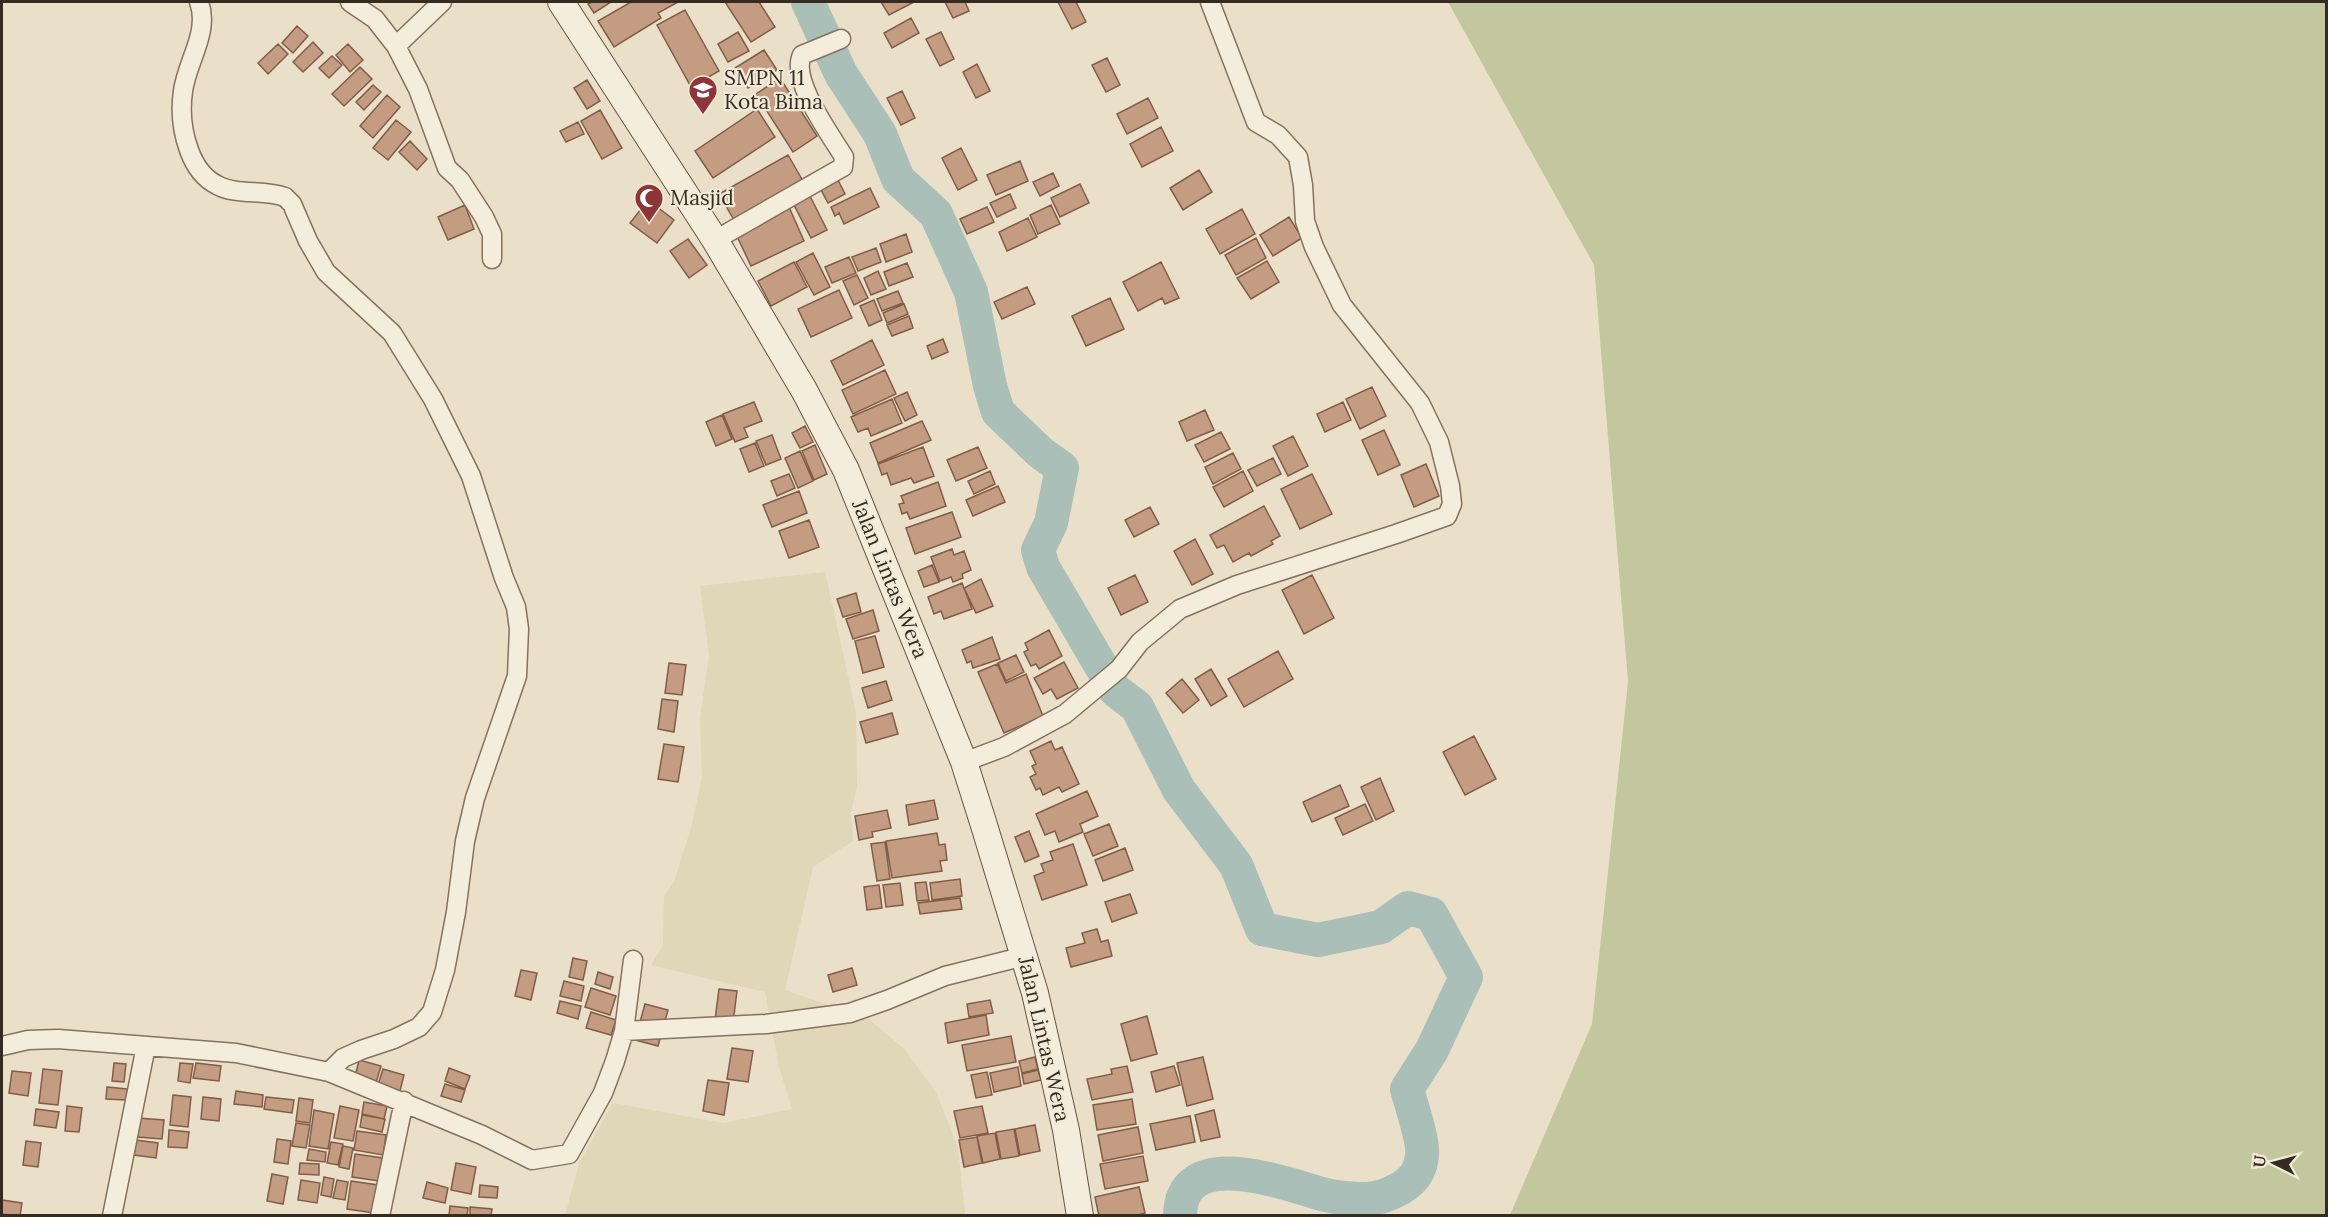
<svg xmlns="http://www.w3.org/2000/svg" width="2328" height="1217" font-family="Lora,serif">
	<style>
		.farmland { fill: #dfd7b7 }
		.green { fill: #c3c79d }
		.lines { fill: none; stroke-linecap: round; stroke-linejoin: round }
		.river { stroke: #a9bfb8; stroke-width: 34 }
		.building { fill: #c49c82; stroke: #815d48; stroke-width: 1.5 }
		.minor-casing { stroke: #84725f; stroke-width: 21 }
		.secondary-casing { stroke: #665342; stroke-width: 28 }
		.minor { stroke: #f5eddb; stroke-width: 18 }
		.secondary { stroke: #f5eddb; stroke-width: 26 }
		.labels { text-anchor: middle; stroke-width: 4.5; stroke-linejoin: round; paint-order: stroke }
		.poi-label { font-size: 21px; fill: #362b21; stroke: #f2ead7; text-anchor: start }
		.street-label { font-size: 21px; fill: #362b21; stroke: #f2ead7 }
	</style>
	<rect width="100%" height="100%" fill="#eadfc8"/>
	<path class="farmland" d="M825,572L856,712L857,786L851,813L853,841L813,867L785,990L869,1019L904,1049L936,1092L958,1147L965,1213L961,1216H565L579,1163L613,1103L723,1123L792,1109L779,1067L765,992L651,965L663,946L664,896L674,882L691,828L702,777L700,718L709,655L700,586Z"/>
	<path class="green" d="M1448,2H2326V1215H1510L1592,1024L1628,682L1594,265Z"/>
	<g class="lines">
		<path class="river" d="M808,2L841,74L880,134L898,179L936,214L971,292L990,386L998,412L1041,453L1062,468L1051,523L1038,550L1043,567L1115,690L1137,707L1179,790L1236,865L1262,929L1318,940L1381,927L1408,908L1431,914L1466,977L1432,1050L1407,1089C1411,1104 1424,1142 1422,1155C1421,1170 1414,1180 1401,1188C1390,1194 1379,1199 1367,1199C1354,1199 1338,1198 1326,1195C1287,1185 1181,1142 1180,1216"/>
	</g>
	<path class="building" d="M592,2H611L594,13L588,4Z
		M631,2H678L658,13L661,18L614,47L598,21Z
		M725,2H759L775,27L751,42Z
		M881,2H914L889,15Z
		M945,2H965L969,11L953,18Z
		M1058,2H1076L1086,22L1072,29Z
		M685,10L719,71L691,87L657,25Z
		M911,18L919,33L892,48L884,33Z
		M297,26L308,36L293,53L282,43Z
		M738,32L749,51L728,62L718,44Z
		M941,32L954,59L940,66L926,39Z
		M313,42L323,53L303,72L293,62Z
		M278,44L288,54L268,74L258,63Z
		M348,44L363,60L350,72L336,55Z
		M764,50L777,70L748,88L735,68Z
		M332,56L342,65L329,78L319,68Z
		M1107,58L1120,85L1106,92L1092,65Z
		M977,64L990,91L976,98L963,72Z
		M360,67L372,79L344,106L332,94Z
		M780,78L817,136L793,152L756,94Z
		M587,80L600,101L587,109L574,88Z
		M373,85L381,92L364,110L356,102Z
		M902,91L915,118L901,125L887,98Z
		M387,95L400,107L373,138L360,126Z
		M1148,98L1158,118L1127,134L1117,114Z
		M757,109L775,137L713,178L695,151Z
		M600,110L622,148L602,159L581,121Z
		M396,120L411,132L388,160L373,148Z
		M578,122L584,134L566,142L560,131Z
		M1161,127L1173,151L1142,167L1130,144Z
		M410,141L427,159L417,170L399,152Z
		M961,148L977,180L958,190L942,158Z
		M788,155L803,181L734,220L719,194Z
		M1020,161L1028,181L996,195L987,175Z
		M1199,170L1212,192L1183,210L1170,188Z
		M1053,173L1059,186L1040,196L1033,182Z
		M838,180L845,194L828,203L821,190Z
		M1080,184L1089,203L1060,217L1051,198Z
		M870,188L879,207L844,224L839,213L835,216L831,207Z
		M1010,194L1016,208L997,217L990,203Z
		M810,196L827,230L811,238L794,205Z
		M648,200L674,220L657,243L630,223Z
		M465,205L474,229L448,240L438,217Z
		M1051,205L1060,224L1038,234L1030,215Z
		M789,207L804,241L751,266L735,232Z
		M987,207L994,222L967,234L960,219Z
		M1242,209L1255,234L1220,254L1206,229Z
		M1289,217L1302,238L1273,256L1260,235Z
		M1028,218L1037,237L1007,251L999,232Z
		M906,234L912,252L886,262L880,244Z
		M1256,238L1266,258L1236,275L1225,255Z
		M688,239L707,265L689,278L670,251Z
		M876,248L881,262L858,271L852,257Z
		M813,253L830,287L814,295L796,262Z
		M849,257L856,273L832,283L825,267Z
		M1267,261L1279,282L1251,299L1237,278Z
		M794,262L807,287L771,306L758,281Z
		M1161,262L1179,298L1165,304L1162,298L1138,311L1123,282Z
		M907,263L913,277L889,286L884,272Z
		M878,271L886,289L871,295L864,278Z
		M857,275L868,298L854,305L843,281Z
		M1027,287L1035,304L1002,319L994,302Z
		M839,290L852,318L811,337L798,309Z
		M898,291L903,303L882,311L877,299Z
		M1110,298L1124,329L1086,346L1072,316Z
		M874,300L882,320L869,326L860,306Z
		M904,304L908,314L887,323L883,313Z
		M909,316L913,328L892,336L887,325Z
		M943,339L948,352L932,359L927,346Z
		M872,340L884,365L843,385L831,361Z
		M885,370L896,394L853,414L842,390Z
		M1372,387L1386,416L1360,429L1346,399Z
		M907,392L917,415L905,421L894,398Z
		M892,399L902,423L871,436L868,428L858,432L851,417Z
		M754,402L762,421L744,428L748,437L735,442L723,414Z
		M1343,402L1351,420L1325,432L1317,414Z
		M1205,410L1214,430L1187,441L1179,422Z
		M722,415L732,439L716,446L706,422Z
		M922,421L931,440L878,463L870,443Z
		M805,426L813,442L800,448L792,433Z
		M1384,430L1400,465L1378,475L1362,440Z
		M1221,432L1230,449L1204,462L1195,445Z
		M772,435L781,459L766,465L756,441Z
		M1293,436L1308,466L1288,476L1273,446Z
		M755,443L764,466L749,472L740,449Z
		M815,445L827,474L814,480L802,451Z
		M923,447L934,476L914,483L911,478L891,485L887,473L882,475L878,464Z
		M978,447L987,468L956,481L947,460Z
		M800,451L813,481L798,488L785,458Z
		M1233,453L1241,469L1213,484L1205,467Z
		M1273,458L1281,474L1257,486L1248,470Z
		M1426,464L1439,496L1414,507L1401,475Z
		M990,471L995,484L974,494L968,481Z
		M1243,471L1253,491L1224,507L1213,487Z
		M789,474L795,488L777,496L771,481Z
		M1312,474L1332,514L1300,529L1281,489Z
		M938,482L946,506L910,519L907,512L902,514L899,504L904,503L901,496Z
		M998,486L1005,502L973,516L966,500Z
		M799,491L807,513L772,527L763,505Z
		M1264,506L1280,536L1271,541L1273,544L1251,556L1249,553L1233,562L1224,545L1217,548L1210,535Z
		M1150,507L1159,524L1134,537L1125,520Z
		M952,512L961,537L915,554L906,528Z
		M809,520L819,547L789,558L779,531Z
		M1195,539L1213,574L1192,585L1174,551Z
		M952,549L954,555L964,551L971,570L962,574L963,578L953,582L951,577L940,581L931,557Z
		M932,565L939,582L924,587L918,571Z
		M1135,575L1148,602L1121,615L1108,588Z
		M1312,575L1334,618L1304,634L1282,590Z
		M981,579L993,606L976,613L964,588Z
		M962,583L972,609L944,619L941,611L934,614L928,597Z
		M856,593L861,612L843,617L837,599Z
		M873,610L879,631L853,639L846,619Z
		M1049,630L1062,656L1039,669L1036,664L1031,666L1024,652L1028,650L1025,643Z
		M875,636L884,667L863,673L855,641Z
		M992,637L1000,659L973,668L971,661L967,663L962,650Z
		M1278,651L1293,679L1244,707L1228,679Z
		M1016,655L1024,672L1006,681L998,663Z
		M1064,662L1078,688L1057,699L1051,689L1043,694L1034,678Z
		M669,663L686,665L682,695L665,693Z
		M997,664L1006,683L1026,674L1043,716L1004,733L978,672Z
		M1211,669L1227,696L1211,706L1195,679Z
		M1182,679L1199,700L1183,713L1166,693Z
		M886,681L892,700L868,708L862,688Z
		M662,699L678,701L674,732L658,729Z
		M892,713L898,734L866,743L860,722Z
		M1474,736L1496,779L1465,795L1443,752Z
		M1051,741L1055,750L1062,747L1079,784L1062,792L1059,787L1043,795L1040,788L1036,790L1030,777L1036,774L1032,766L1036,764L1030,751Z
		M664,744L684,747L678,782L658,779Z
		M1380,778L1394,811L1376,820L1361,787Z
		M1340,785L1349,806L1312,822L1303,802Z
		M1087,791L1098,816L1080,824L1083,832L1059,842L1055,831L1045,835L1036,814Z
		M934,800L938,819L909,825L906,805Z
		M1365,804L1373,821L1343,835L1335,818Z
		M887,810L891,828L872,832L873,837L859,840L855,816Z
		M1109,824L1118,846L1093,856L1084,834Z
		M1029,831L1039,856L1025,862L1015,837Z
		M937,833L939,845L945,844L947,860L940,861L942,871L892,878L886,841Z
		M885,842L890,879L877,881L871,844Z
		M1073,844L1087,885L1042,900L1034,876L1044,872L1041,864L1053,860L1050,852Z
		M1125,848L1133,870L1103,881L1095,860Z
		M960,879L962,896L932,900L930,883Z
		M926,882L929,900L917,901L915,883Z
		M900,883L903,905L886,907L883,885Z
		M879,885L882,908L867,910L864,887Z
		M1130,894L1137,913L1112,922L1105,902Z
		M960,898L962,909L920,914L918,903Z
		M1097,929L1101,942L1108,940L1112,956L1071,967L1066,948L1085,943L1082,933Z
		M573,958L587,961L583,980L569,977Z
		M852,968L857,985L833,992L828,975Z
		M521,970L537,973L531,1000L515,996Z
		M598,972L613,977L610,989L595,984Z
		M564,981L584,986L581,1001L560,996Z
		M591,988L616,996L610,1015L585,1007Z
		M719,989L737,991L733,1023L715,1020Z
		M990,1000L993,1013L969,1017L967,1004Z
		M560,1001L581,1006L578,1019L557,1013Z
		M645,1004L668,1010L658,1046L635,1040Z
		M591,1012L616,1020L611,1035L586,1028Z
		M986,1015L989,1035L948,1043L945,1023Z
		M1147,1016L1157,1054L1131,1061L1121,1024Z
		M1011,1036L1016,1062L967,1071L962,1045Z
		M732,1048L753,1051L748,1082L727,1079Z
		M1035,1057L1038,1069L1022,1073L1019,1061Z
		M1203,1057L1213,1099L1187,1106L1177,1063Z
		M359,1060L381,1066L376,1083L355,1077Z
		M114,1063L126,1064L124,1082L112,1081Z
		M180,1063L193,1064L190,1083L178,1081Z
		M196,1063L221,1066L219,1081L193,1078Z
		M1127,1066L1133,1092L1092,1100L1087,1079L1112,1074L1111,1069Z
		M1174,1066L1180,1085L1156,1092L1151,1072Z
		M1018,1067L1021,1086L994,1092L990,1073Z
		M449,1068L470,1076L465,1089L445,1081Z
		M43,1069L62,1071L58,1105L39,1103Z
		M383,1069L404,1075L400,1091L378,1085Z
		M1038,1070L1041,1080L1024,1084L1022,1074Z
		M12,1071L31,1073L28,1096L9,1093Z
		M987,1072L992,1095L976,1098L971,1075Z
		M708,1080L729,1083L724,1115L703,1111Z
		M445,1084L465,1090L461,1102L441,1096Z
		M107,1087L127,1089L126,1100L106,1099Z
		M236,1091L263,1095L262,1107L234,1104Z
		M173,1095L191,1097L188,1127L170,1125Z
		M203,1097L221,1099L219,1121L201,1119Z
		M266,1097L294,1100L292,1113L264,1109Z
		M299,1098L313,1100L310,1123L296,1121Z
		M1132,1099L1136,1124L1097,1130L1093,1105Z
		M364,1102L387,1106L384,1119L362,1114Z
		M67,1106L82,1108L79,1132L65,1131Z
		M340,1106L359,1110L353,1141L334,1138Z
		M982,1106L988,1133L960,1138L954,1111Z
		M36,1109L59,1112L56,1128L34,1125Z
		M314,1110L334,1114L328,1149L309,1146Z
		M1214,1110L1220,1137L1201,1141L1195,1115Z
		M362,1115L385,1119L382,1132L360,1127Z
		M1190,1116L1195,1142L1156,1150L1150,1124Z
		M138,1118L164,1120L162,1139L137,1137Z
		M296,1123L310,1125L306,1148L292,1146Z
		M1035,1125L1040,1151L1020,1155L1015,1129Z
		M1138,1127L1143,1153L1103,1161L1098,1135Z
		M1014,1129L1019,1156L1001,1159L996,1132Z
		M169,1130L189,1132L187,1148L168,1147Z
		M357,1131L386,1135L383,1155L354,1150Z
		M995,1133L1000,1159L983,1163L977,1136Z
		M977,1137L982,1163L964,1167L959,1140Z
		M277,1139L291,1141L288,1164L274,1162Z
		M136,1140L158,1143L156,1158L134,1155Z
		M26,1141L41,1143L38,1167L23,1165Z
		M331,1142L343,1144L338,1165L327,1163Z
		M343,1146L353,1148L349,1169L339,1167Z
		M309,1149L326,1152L325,1162L307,1160Z
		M355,1154L383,1158L379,1181L352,1177Z
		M1143,1156L1148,1181L1105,1189L1100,1164Z
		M300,1163L319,1164V1175L299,1174Z
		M456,1163L476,1167L471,1194L451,1190Z
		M272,1174L288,1177L283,1204L267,1201Z
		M324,1177L334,1179L331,1197L321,1195Z
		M301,1180L320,1183L317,1203L298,1200Z
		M337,1180L348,1182L345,1200L333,1198Z
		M351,1181L378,1185L374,1213L347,1209Z
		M427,1182L448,1188L445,1203L423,1198Z
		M480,1185L498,1187L497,1198L479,1197Z
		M1139,1187L1145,1213L1134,1216H1099L1095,1197Z
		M2,1200L22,1203L20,1216L2,1214Z
		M450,1206L468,1208L467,1216H449Z
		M470,1207L492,1209L491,1216H470Z"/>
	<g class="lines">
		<g class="minor-casing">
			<path id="minor" d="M199,2C210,32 187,61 183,91C180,112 182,131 189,150C194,164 203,178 217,185C237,196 264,189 285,197L292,204L308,241L326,272L392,333L433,399L471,476L504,578L516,607L519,629L517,676L475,798L465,841L456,912L445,970L432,1012L419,1027L394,1039L361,1050L343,1058L329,1072
				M350,2L375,19L396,46L442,2
				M396,46L418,89L447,168L460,180L484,217L492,234V259
				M715,240L843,167L844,157C830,134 790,80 802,55L841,39
				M964,762L1004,747L1065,714L1119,669L1140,642L1180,609L1237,585L1396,534L1447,516L1452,504L1450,486L1439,442L1420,403L1342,305L1314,247L1305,221L1303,185L1298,157L1278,135L1256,122L1210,2
				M624,1031L766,1024L850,1013L887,1000L945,976L1025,956
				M2,1046L28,1040L58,1039L236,1053L329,1072L482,1135L532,1160L569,1154L603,1093L615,1061L624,1031L633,960
				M112,1216L146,1046
				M380,1216L404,1101"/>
		</g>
		<g class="secondary-casing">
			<path id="secondary" d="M561,2L715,240L804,390L846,470L964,762L983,822L1035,993L1066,1130L1080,1216"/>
		</g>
		<use href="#minor" class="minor"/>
		<use href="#secondary" class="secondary"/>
	</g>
	<defs>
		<g id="school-pin" transform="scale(1.5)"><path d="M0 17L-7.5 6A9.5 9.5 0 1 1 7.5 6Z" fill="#8d3539" stroke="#f2ead7"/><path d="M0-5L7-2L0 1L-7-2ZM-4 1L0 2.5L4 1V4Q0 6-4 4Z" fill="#fff"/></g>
		<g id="mosque-pin" transform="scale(1.5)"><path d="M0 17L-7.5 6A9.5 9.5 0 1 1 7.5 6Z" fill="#8d3539" stroke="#f2ead7"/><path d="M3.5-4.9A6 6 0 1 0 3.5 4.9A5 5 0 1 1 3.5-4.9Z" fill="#fff"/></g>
	</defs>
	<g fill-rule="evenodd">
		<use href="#school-pin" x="703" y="90"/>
		<use href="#mosque-pin" x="649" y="198"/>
	</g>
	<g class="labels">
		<g class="poi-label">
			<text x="724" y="85">SMPN 11<tspan x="724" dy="24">Kota Bima</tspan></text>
			<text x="670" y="205">Masjid</text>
		</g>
		<g class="street-label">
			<text transform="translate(890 579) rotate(68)" y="7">Jalan Lintas Wera</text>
			<text transform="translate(1044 1039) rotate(77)" y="7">Jalan Lintas Wera</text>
		</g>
	</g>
	<rect width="2328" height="1217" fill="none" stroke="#362b21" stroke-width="6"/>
	<g transform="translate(2274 1163) rotate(276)" stroke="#f2ead7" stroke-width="4.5" paint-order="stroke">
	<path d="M0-4.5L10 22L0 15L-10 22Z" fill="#362b21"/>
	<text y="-9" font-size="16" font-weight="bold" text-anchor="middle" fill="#362b21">U</text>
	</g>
</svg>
